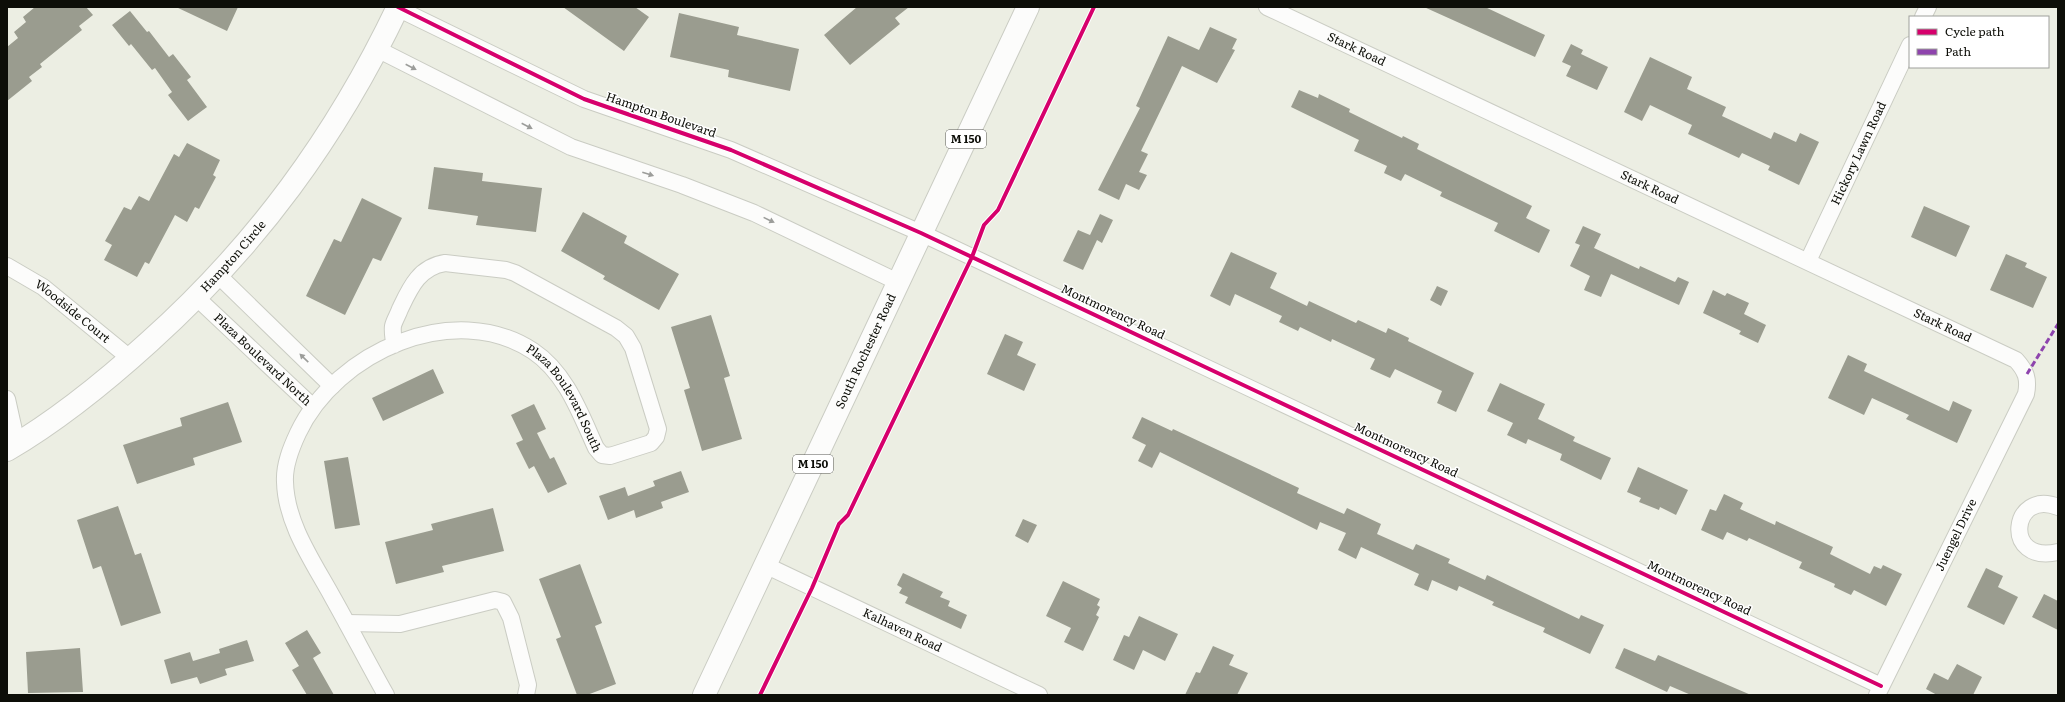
<svg xmlns="http://www.w3.org/2000/svg" width="2065" height="702" font-family="Literata,serif">
	<style>
		.building { fill: #9a9c8f }
		.lines { fill: none; stroke-linecap: round; stroke-linejoin: round }
		.street-casing { stroke: #caccc3; stroke-width: 18 }
		.secondary-casing { stroke: #caccc3; stroke-width: 24 }
		.primary-casing { stroke: #caccc3; stroke-width: 24 }
		.street { stroke: #fcfcfb; stroke-width: 16 }
		.secondary { stroke: #fcfcfb; stroke-width: 22 }
		.primary { stroke: #fcfcfb; stroke-width: 22 }
		.quiet { stroke: #8e44ad; stroke-width: 3; stroke-dasharray: 6 3; stroke-linecap: butt }
		.cycleway-casing { stroke: #fff; stroke-width: 6 }
		.cycleway { stroke: #d6006c; stroke-width: 4 }
		.oneway { fill: #9c9d9a }
		.labels { text-anchor: middle; stroke-width: 3; stroke-linejoin: round; paint-order: stroke }
		.shield { fill: #fff; stroke: #565652; stroke-width: 1 }
		.shield-label { font-size: 11px; font-weight: bold; fill: #0d0e08 }
		.street-label { font-size: 12px; fill: #0d0e08; stroke: #fff }
	</style>
	<rect width="100%" height="100%" fill="#eceee3"/>
	<path class="building" d="M35,7H86L93,15L79,26L82,30L40,64L42,67L29,77L32,81L7,101V47L18,38L14,32L26,22L23,17Z
		M176,7H238L227,31Z
		M563,7H635L649,17L624,51Z
		M857,7H909L895,18L900,24L850,65L824,35Z
		M1424,7H1485L1545,35L1535,57Z
		M130,11L147,32L149,31L169,57L173,54L191,77L187,80L207,107L188,121L168,95L172,92L155,68L152,70L131,44L129,46L112,25Z
		M679,13L739,27L737,35L799,49L790,91L728,77L729,70L670,57Z
		M1210,27L1237,39L1232,49L1235,50L1217,83L1182,66L1141,151L1148,154L1139,172L1147,175L1139,190L1126,184L1119,200L1098,190L1140,108L1136,106L1168,36L1199,50Z
		M1571,44L1583,50L1581,54L1608,67L1597,90L1566,76L1571,66L1562,62Z
		M1650,57L1692,77L1687,89L1726,107L1722,116L1771,139L1774,132L1796,142L1800,133L1819,142L1799,185L1768,170L1770,166L1742,153L1739,158L1688,134L1692,125L1650,105L1642,121L1624,112Z
		M1299,90L1318,98L1319,94L1350,109L1349,112L1402,138L1403,136L1419,144L1417,149L1532,206L1526,218L1550,230L1539,253L1494,231L1498,223L1440,196L1442,192L1405,174L1401,181L1384,173L1387,166L1354,151L1359,140L1291,107Z
		M187,143L220,160L213,175L216,177L199,209L195,207L187,222L175,215L149,264L145,262L137,277L104,260L112,245L105,241L124,207L131,210L139,196L149,201L174,154L179,157Z
		M434,167L483,173L482,181L542,188L536,232L476,225L478,216L428,209Z
		M362,198L402,218L381,261L373,258L345,315L306,296L334,239L341,242Z
		M1924,206L1970,226L1956,257L1911,237Z
		M583,212L627,236L624,243L679,274L659,310L603,279L605,276L561,251Z
		M1100,214L1113,220L1102,243L1097,240L1083,270L1063,261L1078,230L1090,235Z
		M1583,226L1601,234L1594,248L1639,269L1640,266L1675,282L1678,277L1689,282L1679,305L1611,274L1601,297L1584,290L1590,276L1570,266L1580,245L1575,243Z
		M1231,252L1277,273L1270,288L1307,306L1309,301L1356,323L1358,320L1386,333L1388,328L1409,338L1408,341L1474,373L1456,412L1437,403L1442,391L1395,369L1390,378L1370,369L1375,359L1332,339L1331,342L1300,327L1298,331L1279,322L1282,316L1235,294L1230,306L1210,296Z
		M2006,254L2027,263L2025,267L2047,277L2033,308L1990,290Z
		M1437,286L1448,291L1441,306L1430,300Z
		M1713,290L1725,296L1727,293L1749,303L1744,314L1766,325L1758,343L1739,334L1741,331L1703,313Z
		M711,315L730,376L724,378L742,439L702,451L684,390L690,388L671,327Z
		M1005,334L1023,342L1017,355L1036,364L1024,391L987,374Z
		M1848,355L1867,364L1864,371L1949,411L1953,401L1972,410L1957,443L1906,419L1909,415L1872,398L1864,415L1828,398Z
		M433,369L444,393L383,421L372,398Z
		M1500,383L1545,404L1538,419L1575,437L1573,441L1611,458L1601,480L1560,460L1562,454L1528,439L1526,444L1507,435L1513,423L1487,411Z
		M228,402L242,442L193,458L195,465L137,484L123,445L182,426L180,418Z
		M534,404L546,429L537,433L550,459L554,457L567,484L548,493L534,466L529,469L516,443L523,440L511,415Z
		M1142,417L1172,431L1173,429L1299,488L1297,493L1344,514L1347,508L1381,524L1377,534L1413,550L1416,544L1450,559L1448,563L1485,580L1487,575L1579,619L1581,615L1604,625L1590,654L1543,632L1545,628L1492,605L1494,602L1459,586L1457,591L1432,580L1428,591L1414,585L1419,574L1361,547L1356,559L1338,550L1346,533L1320,522L1317,530L1160,452L1152,468L1138,461L1146,445L1132,438Z
		M348,457L360,525L335,529L324,461Z
		M1638,467L1688,490L1676,515L1660,507L1659,510L1639,502L1641,498L1627,492Z
		M681,471L689,492L661,502L663,508L636,518L634,510L608,520L599,496L625,487L628,496L655,486L653,481Z
		M1724,494L1743,503L1740,509L1775,525L1776,521L1833,547L1830,554L1870,574L1874,566L1881,569L1883,565L1902,574L1886,606L1854,590L1851,595L1834,587L1835,584L1799,568L1802,562L1749,538L1747,541L1727,532L1723,540L1701,530L1710,509L1716,511Z
		M118,506L135,555L141,553L161,613L121,626L101,566L93,569L77,520Z
		M493,508L504,551L442,566L444,572L396,584L385,542L433,530L431,524Z
		M1023,519L1037,525L1028,543L1015,536Z
		M580,564L602,623L595,626L616,684L587,695H577L556,639L561,637L539,579Z
		M1986,568L2003,576L1998,587L2018,597L2004,625L1967,607Z
		M903,573L943,592L940,597L950,601L948,606L967,615L961,629L905,603L908,597L899,593L902,588L897,585Z
		M1063,581L1100,599L1097,605L1100,607L1096,615L1099,617L1083,651L1064,642L1071,628L1046,616Z
		M2044,594L2058,601V630L2032,617Z
		M1139,616L1178,634L1165,661L1143,650L1134,670L1113,660L1124,635L1129,637Z
		M307,630L321,653L313,658L334,695H307L292,670L299,666L285,643Z
		M247,640L254,661L225,669L227,675L200,684L197,677L171,684L164,660L190,652L193,661L220,653L219,649Z
		M1213,646L1234,655L1229,665L1248,673L1237,695H1185L1196,672L1200,673Z
		M80,648L83,692L28,693L26,652Z
		M1624,648L1655,661L1658,655L1751,695H1691L1670,686L1667,692L1615,668Z
		M1957,664L1982,677L1973,695H1937L1926,689L1934,673L1948,680Z"/>
	<g class="lines">
		<g class="street-casing">
			<g id="street">
				<path id="s1" d="M1267,7L2016,360C2026,371 2029,379 2026,394L1877,695"/>
				<path d="M397,8L584,99L731,150L921,233L1881,686"/>
				<path d="M1923,17L1928,7"/>
				<path d="M377,49L571,147L682,185L754,213L898,282"/>
				<path id="s2" d="M1808,261L1910,45"/>
				<path id="s3" d="M7,266L43,287L131,359"/>
				<path d="M219,276L332,386"/>
				<path id="s4" d="M197,298L313,407"/>
				<path d="M7,399L17,444"/>
				<path d="M2058,507C2011,488 2002,565 2058,552"/>
				<path id="s5" d="M765,565L1039,695"/>
				<path d="M347,623L400,624L495,600L503,602L511,618L528,685L526,695"/>
				<path id="s6" d="M386,695C368,663 351,630 333,598C314,563 286,524 285,482C284,465 291,448 298,433C336,352 454,299 533,351C566,373 580,413 596,448L602,455L610,456L651,443L656,437L658,429L633,348L626,336L616,328L515,273L506,270L445,263C419,267 410,288 400,309C398,315 394,321 393,326C392,332 394,339 394,345"/>
			</g>
		</g>
		<g class="secondary-casing">
			<g id="secondary">
				<path id="s7" d="M7,450C58,420 105,382 149,342C256,246 336,137 398,7"/>
			</g>
		</g>
		<g class="primary-casing">
			<g id="primary">
				<path id="s8" d="M704,695L1028,7"/>
			</g>
		</g>
		<use href="#street" class="street"/>
		<use href="#secondary" class="secondary"/>
		<use href="#primary" class="primary"/>
		<path class="quiet" d="M2027,374L2058,324"/>
		<g class="cycleway-casing">
			<path id="cycleway" d="M398,7L584,99L731,150L921,233L1881,686
				M760,695L812,588L839,524L848,515L972,257L984,225L998,210L1094,7"/>
		</g>
		<use href="#cycleway" class="cycleway"/>
	</g>
	<defs><path id="oneway-solid" d="M-6-.8H1V-3.2L6.5 0L1 3.2V.8H-6Z"/></defs>
	<g class="oneway">
		<use href="#oneway-solid" transform="translate(411 67) rotate(27)"/>
		<use href="#oneway-solid" transform="translate(527 126) rotate(27)"/>
		<use href="#oneway-solid" transform="translate(648 174) rotate(18)"/>
		<use href="#oneway-solid" transform="translate(769 220) rotate(26)"/>
		<use href="#oneway-solid" transform="translate(304 358) rotate(-136)"/>
	</g>
	<g class="labels">
		<g class="shield">
			<rect x="946" y="130" width="40" height="18" rx="3"/>
			<rect x="793" y="455" width="40" height="18" rx="3"/>
		</g>
		<g class="shield-label">
			<text x="966" y="143">M 150</text>
			<text x="813" y="468">M 150</text>
		</g>
		<g class="street-label">
			<text dy="4" stroke="none"><textPath href="#s1" startOffset="99">Stark Road</textPath></text>
			<text transform="translate(661 115) rotate(19)" y="4">Hampton Boulevard</text>
			<text dy="4" stroke="none"><textPath href="#s2" startOffset="119">Hickory Lawn Road</textPath></text>
			<text dy="4" stroke="none"><textPath href="#s1" startOffset="423">Stark Road</textPath></text>
			<text dy="4" stroke="none"><textPath href="#s7" startOffset="299">Hampton Circle</textPath></text>
			<text dy="4" stroke="none"><textPath href="#s3" startOffset="80">Woodside Court</textPath></text>
			<text transform="translate(1113 312) rotate(25)" y="4">Montmorency Road</text>
			<text dy="4" stroke="none"><textPath href="#s1" startOffset="747">Stark Road</textPath></text>
			<text dy="4" stroke="none"><textPath href="#s8" startOffset="380">South Rochester Road</textPath></text>
			<text dy="4" stroke="none"><textPath href="#s4" startOffset="90">Plaza Boulevard North</textPath></text>
			<text dy="4" stroke="none"><textPath href="#s6" startOffset="624">Plaza Boulevard South</textPath></text>
			<text transform="translate(1406 450) rotate(25)" y="4">Montmorency Road</text>
			<text transform="translate(1956 535) rotate(-64)" y="4">Juengel Drive</text>
			<text transform="translate(1699 588) rotate(25)" y="4">Montmorency Road</text>
			<text dy="4" stroke="none"><textPath href="#s5" startOffset="152">Kalhaven Road</textPath></text>
		</g>
	</g>
	<rect width="2065" height="702" fill="none" stroke="#0d0e08" stroke-width="16"/>
	<rect x="1909" y="16" width="140" height="52" fill="#ffffff" stroke="#9e9f9c"/>
	<rect x="1917" y="29" width="20" height="6" fill="#d6006c" stroke="#9e9f9c"/>
	<text x="1945" y="36" font-size="12" fill="#0d0e08">Cycle path</text>
	<rect x="1917" y="49" width="20" height="6" fill="#8e44ad" stroke="#9e9f9c"/>
	<text x="1945" y="56" font-size="12" fill="#0d0e08">Path</text>
</svg>
